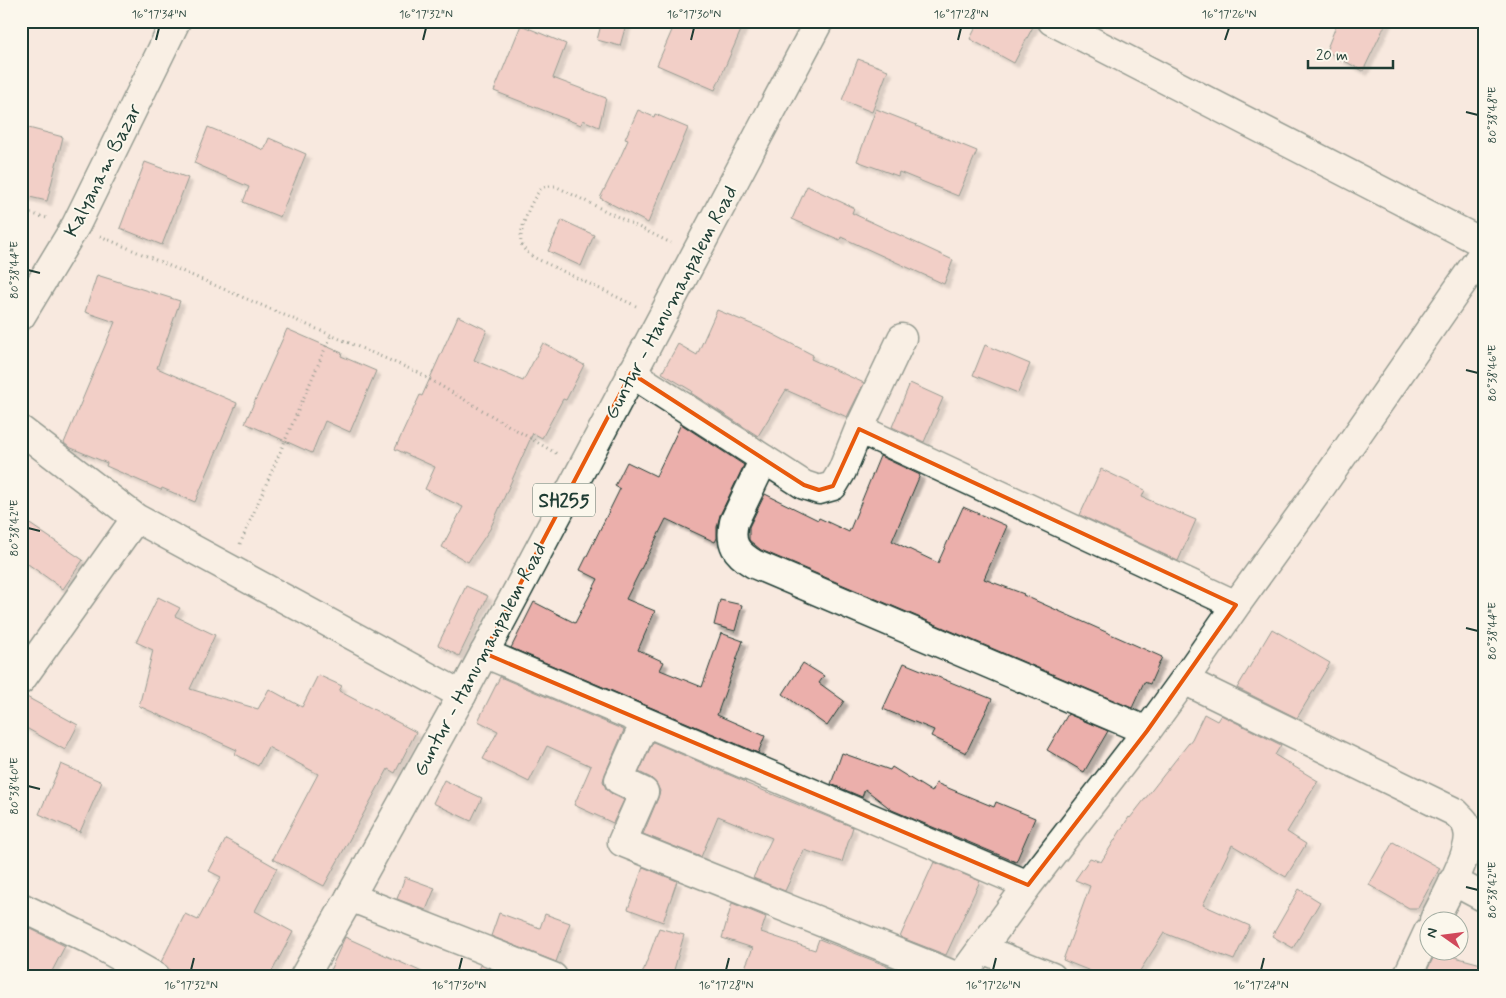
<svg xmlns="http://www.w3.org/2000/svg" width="1506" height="998" font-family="Mynerve,sans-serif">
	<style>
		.building { fill: #ebafab; stroke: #1f3d34; filter: url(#shadow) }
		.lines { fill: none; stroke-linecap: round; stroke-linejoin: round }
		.street-casing { stroke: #1f3d34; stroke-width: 31 }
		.primary-casing { stroke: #1f3d34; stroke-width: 31 }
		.path { stroke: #1f3d34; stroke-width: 3; stroke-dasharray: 1 4; stroke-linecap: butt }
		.street { stroke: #fbf7ec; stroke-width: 28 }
		.primary { stroke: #fbf7ec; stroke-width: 28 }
		.marked { fill: none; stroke: #e8590c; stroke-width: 4; stroke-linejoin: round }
		.ticks { fill: none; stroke: #1f3d34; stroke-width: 2 }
		.labels { text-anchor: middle; stroke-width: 4; stroke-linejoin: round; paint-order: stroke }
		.shield { fill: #fbf7ec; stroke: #61756b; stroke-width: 1 }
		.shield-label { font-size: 19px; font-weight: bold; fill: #1f3d34 }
		.street-label { font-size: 20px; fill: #1f3d34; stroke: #fbf7ec }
		.neatline { fill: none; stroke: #1f3d34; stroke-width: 2 }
		.ticks-label { font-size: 12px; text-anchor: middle; fill: #1f3d34 }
	</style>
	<defs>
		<filter id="shadow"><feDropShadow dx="4.5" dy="4.5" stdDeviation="1" flood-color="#0004"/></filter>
	</defs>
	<rect width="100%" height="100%" fill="#f8e9df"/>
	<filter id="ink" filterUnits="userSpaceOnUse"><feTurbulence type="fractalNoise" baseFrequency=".02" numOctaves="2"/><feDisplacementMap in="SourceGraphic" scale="10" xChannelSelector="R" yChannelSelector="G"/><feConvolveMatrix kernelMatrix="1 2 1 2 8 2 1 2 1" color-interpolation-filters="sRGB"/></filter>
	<g filter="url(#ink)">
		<path class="building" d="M602,21H627L620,46L597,40Z
			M676,21H745L715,90L657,65Z
			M979,21H1036L1014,63L970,39Z
			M1338,21H1387L1363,71L1326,51Z
			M521,25L566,44L553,78L606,98L599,127L583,120L581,125L494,91Z
			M858,59L888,70L872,112L842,100Z
			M876,109L917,125L916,126L977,151L958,196L899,172L898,176L857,161Z
			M638,110L654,117L655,114L688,128L648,223L600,198L619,160L628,140L625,139Z
			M21,126L63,137L47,201L21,195Z
			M208,127L264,150L269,138L306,154L280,217L243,202L249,187L194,163Z
			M145,162L188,178L162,245L120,228Z
			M807,186L854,208L852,213L953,260L944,284L841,237L840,240L792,219Z
			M562,220L594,235L581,266L548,251Z
			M97,275L180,301L157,368L237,403L195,502L162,488L161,490L106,466L107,463L69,447L64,443L115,322L85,312Z
			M717,310L761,328L813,355L811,359L864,383L847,417L786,390L758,436L691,393L692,391L662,373L678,344L697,355Z
			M458,316L487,330L474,360L523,381L543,343L584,365L566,400L563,399L542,438L533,433L490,529L468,562L442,547L463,507L425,489L435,467L395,449L420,395L422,396Z
			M287,329L342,353L341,356L376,371L350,432L325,421L312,453L245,423Z
			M985,345L1030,364L1018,393L973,375Z
			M910,383L943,398L924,442L892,427Z
			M681,424L744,465L720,515L717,527V538L715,542L666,519L626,599L655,611L638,650L664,662L660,670L702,687L721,633L743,641L717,715L765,736L758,753L511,648L534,602L575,623L598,579L580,570L620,489L615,486L627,462L656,476Z
			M880,456L920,475L892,541L938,563L963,507L1007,526L984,579L1024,594L1023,595L1162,657L1150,684L1144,682L1132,708L761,550L749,540V527L765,494L818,520L819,518L849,532Z
			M1101,469L1145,490L1142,497L1196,520L1178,561L1080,515Z
			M21,518L83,560L63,589L21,559Z
			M466,586L488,596L459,656L438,645Z
			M158,597L180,608L175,616L215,635L190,689L258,709L269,689L302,707L318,675L342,686L339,691L416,732L395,773L388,769L324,886L273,859L318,774L268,747L258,766L235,754L237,750L139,706L153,650L136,642Z
			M720,600L742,605L735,631L714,625Z
			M1272,629L1330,663L1297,718L1237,688Z
			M803,663L824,676L819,683L844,701L827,726L783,694Z
			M904,663L992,699L966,753L931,736L934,730L883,709Z
			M500,677L624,730L605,774L603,781L606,789L612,794L624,800L613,823L574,805L591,766L547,746L529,782L483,759L498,731L478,721Z
			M21,695H23L78,725L65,750L21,725Z
			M1068,714L1108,731L1084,772L1047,750Z
			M1204,714L1217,721L1221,715L1281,745L1275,755L1318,781L1287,832L1306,844L1286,877L1232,845L1203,905L1250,926L1234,960L1164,933L1136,977H1105L1063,960L1090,886L1075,880L1090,858L1101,862L1129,817L1130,818L1192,739Z
			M653,742L746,782L745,783L853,827L842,862L804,850L785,891L753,878L772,838L718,816L701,857L643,834L658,798L660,791L656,783L651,778L639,772Z
			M842,753L890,770L892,767L932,792L936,783L994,807L996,802L1035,818L1016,862L892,810L865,789L862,797L831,784Z
			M61,764L102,782L80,832L39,814Z
			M444,780L482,798L471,821L433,803Z
			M226,839L277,868L255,911L293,932L269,977H182L170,971L161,962L185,914L198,920L221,877L209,871Z
			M1393,842L1440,868L1418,908H1409L1369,885Z
			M934,862L980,881L946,955L900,937Z
			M643,867L677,881L663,922L628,909Z
			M405,877L435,888L426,910L397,899Z
			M1299,889L1320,902L1293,948L1272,936Z
			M732,903L766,917L761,932L815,950L819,939L915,977H741L753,948L722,938Z
			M499,913L540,928L545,914L570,923L556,962L491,936Z
			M21,924L65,946L49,977H21Z
			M659,928L684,935L672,977H641Z
			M345,937L433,977H327Z
			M1436,952L1485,965V977H1424Z
			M480,965L510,977H475Z"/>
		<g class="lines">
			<g class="street-casing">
				<path id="street" d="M1052,21L1485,244
					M21,316L76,225L176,21
					M631,373L804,485L819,490L833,486L842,471L859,429L902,338
					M859,429L1236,605
					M21,430L136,518L462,695
					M764,459L734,522C729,544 736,553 754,564L1147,731
					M484,653L1028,885
					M21,680L136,518
					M1184,680L1455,812C1461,818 1467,822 1468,831C1473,850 1443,902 1434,920
					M645,722L619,780L644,792L622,842L958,977
					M1453,881L1485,898
					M350,897L553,977
					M21,907L94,942L156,977
					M982,949L1052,977
					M961,977L1028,885L1147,731L1184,680L1236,605L1323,484L1485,250
					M1407,977L1428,932"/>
			</g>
			<g class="primary-casing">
				<path id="primary" d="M304,977L350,897L462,695L819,21"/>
			</g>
			<path class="path" d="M21,211L47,218
				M100,236L417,372L559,455
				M636,306L533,257C527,252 522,249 521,242C519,230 533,193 544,187C547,186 552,186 555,186L671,243
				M240,544L331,335"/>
			<use href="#street" class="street"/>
			<use href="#primary" class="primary"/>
		</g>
	</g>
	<path d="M0 0H1506V998H0ZM631,373L804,485L819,490L833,486L859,429L1236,605L1147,731L1028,885L484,653Z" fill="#f8e9df" fill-opacity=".55" fill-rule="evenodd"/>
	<path class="marked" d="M631,373L804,485L819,490L833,486L859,429L1236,605L1147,731L1028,885L484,653Z"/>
	<path class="ticks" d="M156,40L159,28M423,40L426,28M691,40L694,28M958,40L961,28M1225,40L1229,28M1466,112L1478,115M28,270L40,273M1466,370L1478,373M28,528L40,531M1466,628L1478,631M28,786L40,789M1466,887L1478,890M191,970L194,958M459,970L462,958M726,970L729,958M993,970L996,958M1261,970L1264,958"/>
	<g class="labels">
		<rect class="shield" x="533" y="483.5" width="62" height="33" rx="4"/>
		<g class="shield-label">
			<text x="564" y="507">SH255</text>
		</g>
		<g class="street-label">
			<text transform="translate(102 170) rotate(-63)" y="7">Kalyanam Bazar</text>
			<text transform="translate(670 302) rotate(-62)" y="7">Guntur - Hanumanpalem Road</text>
			<text transform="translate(479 659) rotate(-62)" y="7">Guntur - Hanumanpalem Road</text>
		</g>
	</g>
	<rect width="1506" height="998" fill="none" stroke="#fbf7ec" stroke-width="55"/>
	<g transform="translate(1444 936) rotate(284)"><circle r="24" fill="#fbf7ec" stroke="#a3ada2"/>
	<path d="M0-4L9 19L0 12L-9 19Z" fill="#d1495b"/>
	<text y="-8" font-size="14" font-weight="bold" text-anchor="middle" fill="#1f3d34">N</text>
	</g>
	<path d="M1308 60v8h85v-8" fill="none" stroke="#1f3d34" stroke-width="2.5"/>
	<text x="1316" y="60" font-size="15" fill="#1f3d34" stroke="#fbf7ec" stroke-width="4" paint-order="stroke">20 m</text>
	<rect x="28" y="28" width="1450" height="942" class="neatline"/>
	<g class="ticks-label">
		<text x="159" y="18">16°17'34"N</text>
		<text x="426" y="18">16°17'32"N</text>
		<text x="694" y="18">16°17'30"N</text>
		<text x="961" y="18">16°17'28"N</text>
		<text x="1229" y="18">16°17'26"N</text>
		<text transform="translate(1492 115) rotate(-90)" y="4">80°38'48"E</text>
		<text transform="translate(14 270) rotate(-90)" y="4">80°38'44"E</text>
		<text transform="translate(1492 373) rotate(-90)" y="4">80°38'46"E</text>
		<text transform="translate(14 528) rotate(-90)" y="4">80°38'42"E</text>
		<text transform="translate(1492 631) rotate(-90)" y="4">80°38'44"E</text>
		<text transform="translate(14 786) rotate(-90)" y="4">80°38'40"E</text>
		<text transform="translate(1492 890) rotate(-90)" y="4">80°38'42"E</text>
		<text x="191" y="989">16°17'32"N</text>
		<text x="459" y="989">16°17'30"N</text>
		<text x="726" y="989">16°17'28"N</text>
		<text x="993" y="989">16°17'26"N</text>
		<text x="1261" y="989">16°17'24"N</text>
	</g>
</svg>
